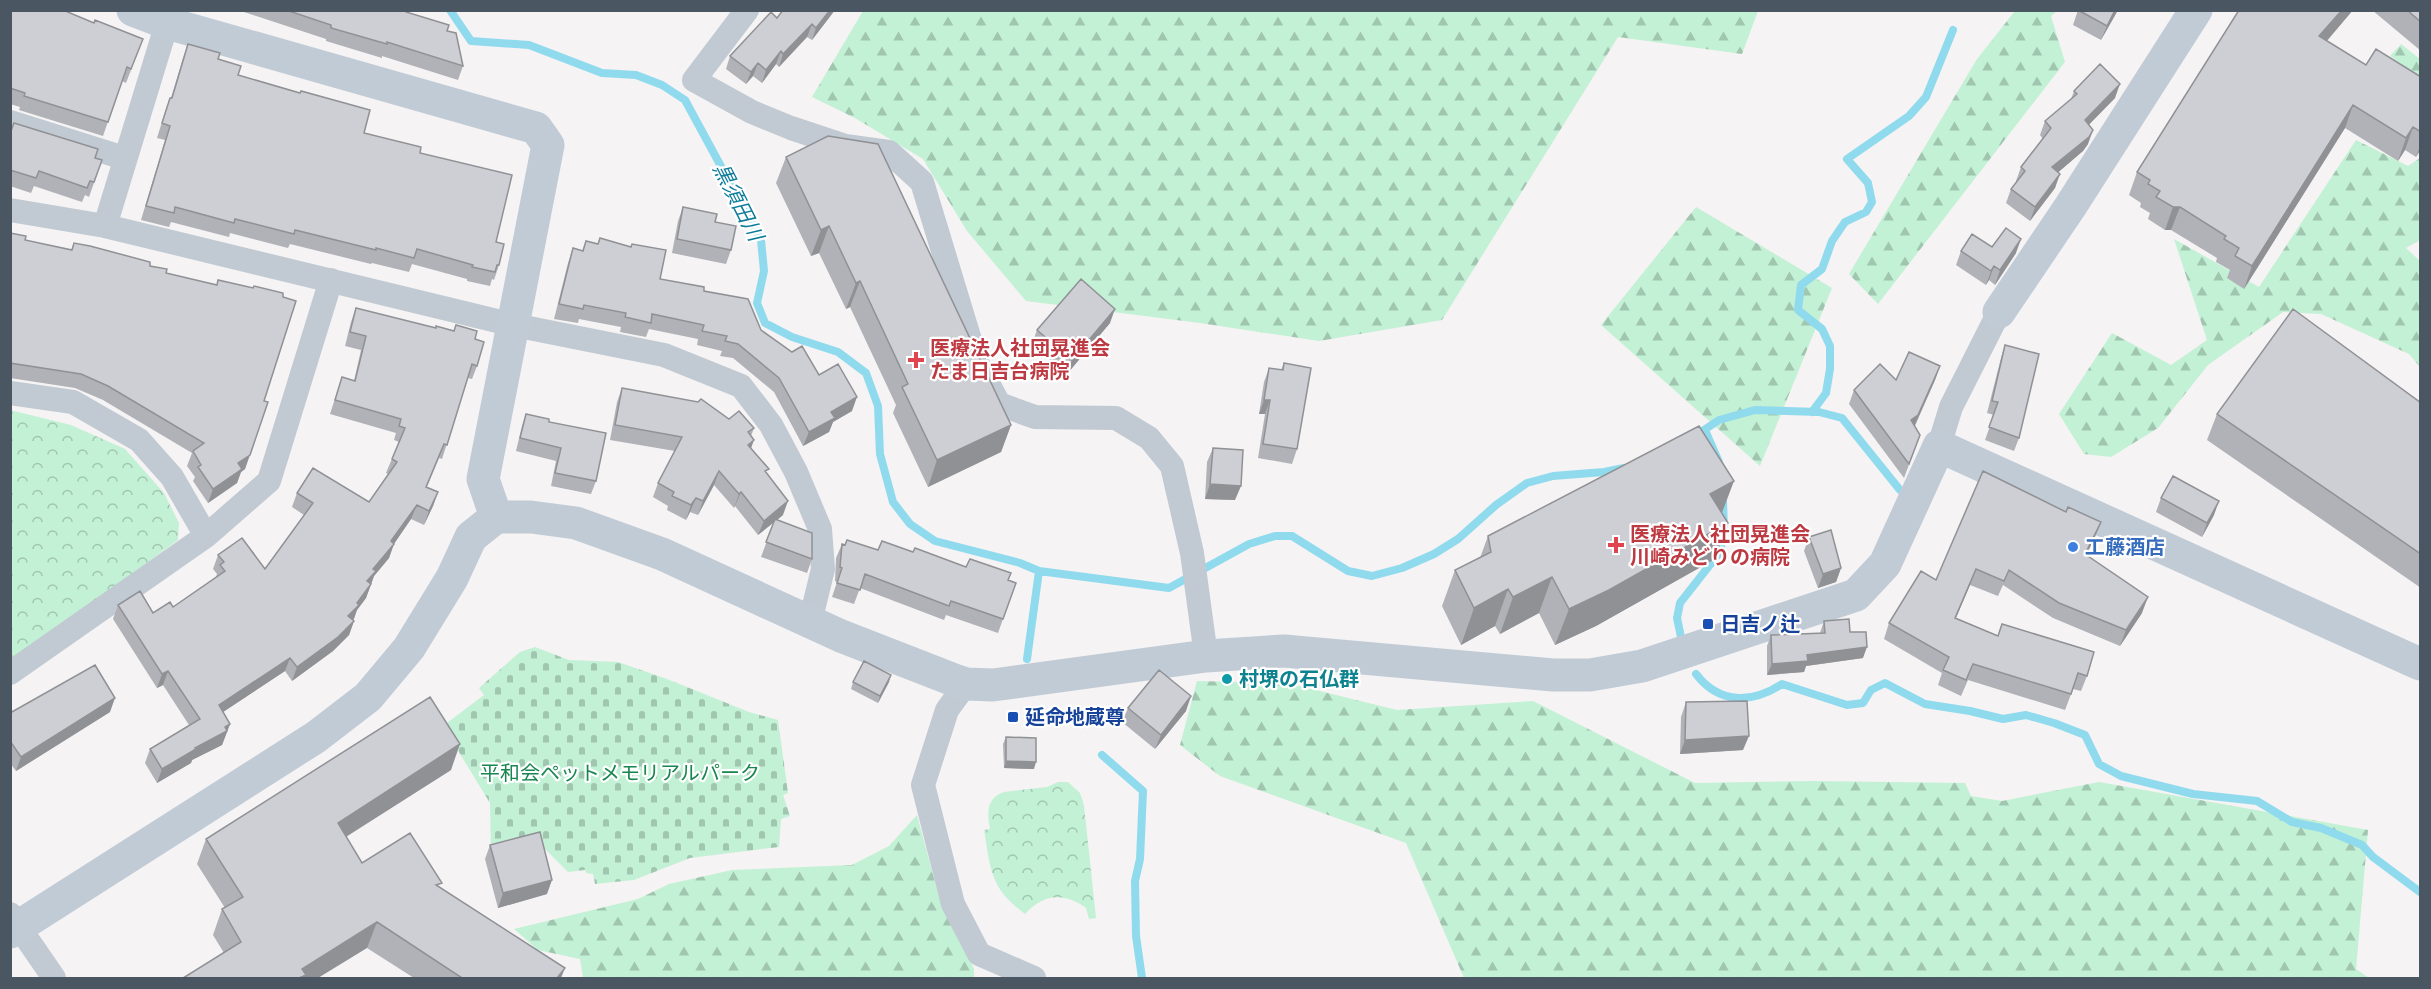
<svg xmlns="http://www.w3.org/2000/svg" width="2431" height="989" font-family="Cabin,'Noto Sans JP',sans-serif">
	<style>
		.forest { fill: url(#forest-firs) }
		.cemetery { fill: url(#cemetery-stones) }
		.park { fill: url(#park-crowns) }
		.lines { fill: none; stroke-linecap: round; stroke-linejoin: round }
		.stream { stroke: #90daee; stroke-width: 8 }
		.street { stroke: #c1cad2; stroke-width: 24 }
		.secondary { stroke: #c1cbd6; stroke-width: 33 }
		.wall { fill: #b0b2b7 }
		.shaded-wall { fill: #909195 }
		.building { fill: #cdcfd5; stroke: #909195; stroke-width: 1.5 }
		.health-dot { fill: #e0444e; stroke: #fff; stroke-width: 2 }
		.shop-dot { fill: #3f7fe0; stroke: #fff; stroke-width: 2 }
		.transit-dot { fill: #1a4fb4; stroke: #fff; stroke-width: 2 }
		.culture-dot { fill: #0f9aa8; stroke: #fff; stroke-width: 2 }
		.labels { text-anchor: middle; stroke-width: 4.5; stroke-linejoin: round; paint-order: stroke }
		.health-label { font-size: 20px; font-weight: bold; fill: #be3a42; stroke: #fff; text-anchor: start }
		.shop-label { font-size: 20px; font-weight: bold; fill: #366cbe; stroke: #fff; text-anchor: start }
		.transit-label { font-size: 20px; font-weight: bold; fill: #164399; stroke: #fff; text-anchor: start }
		.culture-label { font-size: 20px; font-weight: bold; fill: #0d838f; stroke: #fff; text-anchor: start }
		.park-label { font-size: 20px; fill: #17864f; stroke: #fff }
		.water-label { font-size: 21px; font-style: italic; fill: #0c7c9b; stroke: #fff }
	</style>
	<defs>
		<pattern id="forest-firs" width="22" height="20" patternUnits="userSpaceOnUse" patternTransform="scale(1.5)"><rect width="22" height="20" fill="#c3f1d5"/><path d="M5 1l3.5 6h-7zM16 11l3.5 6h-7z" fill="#a0c6b0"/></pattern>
		<pattern id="cemetery-stones" width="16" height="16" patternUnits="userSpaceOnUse" patternTransform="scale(1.5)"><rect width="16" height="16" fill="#c3f1d5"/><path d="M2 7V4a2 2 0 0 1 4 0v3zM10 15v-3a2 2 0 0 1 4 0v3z" fill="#a0c6b0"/></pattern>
		<pattern id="park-crowns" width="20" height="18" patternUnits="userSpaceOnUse" patternTransform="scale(1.5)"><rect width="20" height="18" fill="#c3f1d5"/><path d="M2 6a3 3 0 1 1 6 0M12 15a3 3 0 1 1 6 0" fill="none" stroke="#a0c6b0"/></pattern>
	</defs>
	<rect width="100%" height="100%" fill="#f5f3f3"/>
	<path class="forest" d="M863,11H1758L1742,54L1618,37L1442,320L1319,341L1200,323L1026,301L967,231L923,159L855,118L812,97Z
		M2015,11H2057L2051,16L2065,62L1878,304L1849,274L1977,59Z
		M2401,44L2420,59V77L2390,56Z
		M2356,140L2408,166L2420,158V240L2406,248L2420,261V367L2409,354L2321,314L2283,312L2208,365L2158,428L2111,457L2084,454L2059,414L2112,333L2171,365L2207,340L2174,239L2259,287Z
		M1696,207L1832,288L1760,466L1601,325Z
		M1197,681L1287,683L1397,710L1533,701L1695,783L1814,781L1965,783L1971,796L2002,801L2099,782L2368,830L2356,969L2369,978H1464L1406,843L1220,776L1180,745Z
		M917,815L939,897L974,969V978H583L580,959L538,950L514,929L638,899L669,884L732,870L852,865L889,846Z"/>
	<path class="cemetery" d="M535,647L569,660L618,662L667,679L749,712L778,720L788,793L783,795L790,816L781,819L779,847L690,858L634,880L595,884L593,874L586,873L585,870L568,872L540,844L491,851L490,803L443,726L484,695L479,688L520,652Z"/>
	<path class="park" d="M10,410L71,425L125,449L164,493L179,523L178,540L11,663Z
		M1058,782H1068L1080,793L1084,805L1096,918L1089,919L1086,908C1064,892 1043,894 1025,914C990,888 991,871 984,830L990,829C987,813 986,798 1004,792L1047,787Z"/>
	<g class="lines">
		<path class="stream" d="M450,10L471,41L529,45L602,73L636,75L662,85L685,100L761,240L764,271L757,303L765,323L792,337L838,352L866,373L878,406L880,454L893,502L910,524L935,541L1020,563L1039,571L1169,588L1249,544L1275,536H1292L1348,571L1372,576L1402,568L1434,554L1458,539L1496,505L1527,483L1553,476L1604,472L1624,468
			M1812,412L1826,393L1830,369V346L1822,329L1798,310L1801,285L1822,269L1832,241L1845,222L1866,212L1872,202L1868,183L1847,159L1909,116L1926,97L1953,30
			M1705,430L1719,462
			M1695,436L1719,420L1755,410L1819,412L1842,418L1900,490
			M1681,637L1677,618L1680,603L1720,552L1724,531L1723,499
			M1027,659L1039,571
			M1696,674C1719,704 1751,704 1782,684L1847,705L1863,703L1871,690L1885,683L1925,704L1970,711L2003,719L2026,715L2054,723L2085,735L2099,764L2121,776L2193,794L2257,801L2292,822L2321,828L2362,845L2373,857L2420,892
			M1102,755L1143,791L1140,859L1135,881L1136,936L1142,978"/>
		<path class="street" d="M747,10L694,80L752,112L791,128L845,146L889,152L922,182L977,363L999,404L1035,417L1116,418L1149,438L1172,466L1192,553L1206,656
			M10,122L124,158
			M10,210L105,226L514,325L664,355L741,386L771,425L796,472L820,529L823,569L810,622
			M105,226L171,10
			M10,393L73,402L139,440L172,477L206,536
			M1939,446L1951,407L1999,312
			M10,673L206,536L269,481L331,280
			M966,684L947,710L923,785L953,904L979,954L1034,978
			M10,914L54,978"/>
		<path class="secondary" d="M133,10L167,23L536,128L548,145L483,479L496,517
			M1999,312L2070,207L2196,10
			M10,932L316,737L368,697L409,648L452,578L471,537L496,517H531L576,523L662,554L841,636L954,680L966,684L993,685L1206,656L1284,651L1553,675H1590L1642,666L1856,595L1885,564L1939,446L2420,664"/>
	</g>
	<path class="wall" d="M10,10L94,23L143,39L126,83L122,81L103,136L19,110L20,107L10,104Z
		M238,10H406V12L447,31L463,66L458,80L382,56V58L326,41V39Z
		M835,10L812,40L807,37L779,67L776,64L762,83L753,76L746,84L726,69L730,56Z
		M2078,10H2118L2101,40L2073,25Z
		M2239,10H2353L2327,41L2366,65L2421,77V149L2416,157L2405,150L2398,161L2345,128L2244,289L2227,278L2230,270L2216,262L2217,258L2171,230H2165L2148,219L2150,213L2140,207L2141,203L2129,195L2137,172Z
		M2372,10H2421V51Z
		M188,44L218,59L238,75L364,133L420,153L496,242L499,265L494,280L492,279L490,286L467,281V279L412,264L409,272L372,263L371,264L290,244L288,248L230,233L229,237L171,222L169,227L141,220L165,140L157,138L165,112L170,98H171L183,58Z
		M2074,91L2115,98L2089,124L2088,144L2083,151L2058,172L2055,188L2030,221L2006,203L2011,189L2016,182V181L2021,167L2043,139L2040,135L2045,121L2071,99Z
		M10,131L102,160L89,197L85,195L82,202L34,186L31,193L10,186Z
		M786,157L1011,425L1001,452L928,487L893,413L896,405L850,307L846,309L819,253L811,256L776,183Z
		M683,207L715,222L731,250L726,264L672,253L678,221Z
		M10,233L25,240L71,250L74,243L150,266L166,273L264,401L245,469L241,472L237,483L208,503L193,481L195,477L187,466L192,453L103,400L75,388L10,378Z
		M586,241L598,244L631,247L632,244L660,279L704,291L761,330L819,375L852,411L833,422L829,432L803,446L774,392L733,358L720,356L722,351L697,345L698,339L649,329L646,337L620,332L621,327L579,319L578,323L554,319L568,263L573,248L582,251Z
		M1992,247L2016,253L1995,285L1989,280L1986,285L1956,265L1961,251Z
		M356,308L475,339L477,366L472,379L468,378L442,459L439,458L427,487L438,492L433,506L424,525L411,519L394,543L389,558L374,576L366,598L357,610L352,620L354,621L349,635L333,651L292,681L285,671L223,712L230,724L222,745L192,760L191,763L157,783L145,763L150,749L189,725L163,685L157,688L113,619L118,605L153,613L173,607L216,577L217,574L213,569L218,555L265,569L304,515L292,507L297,493L369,502L388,474L386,473L399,442L394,440L396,433L330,414L342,377L354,381L361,350L345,346L351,322Z
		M1110,323L1067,374L1032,344L1037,330Z
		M2005,345L2019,438L2014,451L1985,440L1994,415L1987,413L2001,358Z
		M1284,363L1297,449L1292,464L1258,458L1265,414H1259L1264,382L1269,368L1281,370Z
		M1940,366L1935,380L1915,426L1920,435L1904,478L1849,404L1854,390L1896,380Z
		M622,388L729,419L754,428L751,436V449L767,474L783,515L777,520L812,559L807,573L761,557L774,522L758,535L735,506L734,508L714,485L698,515L690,512L686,520L667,510L668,506L653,497L658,483L675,451L610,440L617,402Z
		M2421,403V588L2207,440L2217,414Z
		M526,414L549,422L596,481L591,494L551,486L556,461L516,451L522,426Z
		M1213,448L1235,500L1205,499L1207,462Z
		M2161,498L2214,515L2202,537L2156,512Z
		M1722,513L1715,559L1596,626L1555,645L1539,613L1500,634L1495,626L1461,645L1442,606L1455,570L1480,558L1488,536Z
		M1809,537L1841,568L1836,582L1818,588L1804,551Z
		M2095,537L2086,555L2142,613L2120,646L2053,618L2003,585L1998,596L1970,585L1956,618L1998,636L2002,624L2087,676L2081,691L2073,689L2065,710L1968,680L1961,696L1938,685L1942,673L1884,639L1889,623L1936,580Z
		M842,544L878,550L913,552L1008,580L1003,619L998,633L946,615L944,620L860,588L854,604L832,597L837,582L835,581L836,558Z
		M1824,621L1850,632L1863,658L1806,666L1804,672L1767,675V646L1771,635L1820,633Z
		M853,682H889L878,703L851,689Z
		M1686,702L1743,750L1680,754L1681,717Z
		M1128,708L1186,711L1155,749L1122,722Z
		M110,712L16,771L10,763V713Z
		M1006,737L1034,769L1004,768L1003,744Z
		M451,770L346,837L362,863L440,887L561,978H414L367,948L224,953L213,935L222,909L225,908L197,864L206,839Z
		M490,845L547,894L498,908L485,859Z"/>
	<path class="shaded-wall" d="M830,10H835L812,40L816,28Z
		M2115,10H2118L2101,40L2107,26Z
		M2342,10H2353L2311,59L2319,36Z
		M812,24L807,37L779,67L783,54Z
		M781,51L776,64L762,83L766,70Z
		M758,63L753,76L746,84L751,72Z
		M2120,84L2115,98L2080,134L2085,120Z
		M2353,105L2345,128L2244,289L2252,266Z
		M2413,127L2405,150L2398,161L2406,138Z
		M2093,130L2088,144L2083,151L2047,182L2052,167Z
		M2421,144V149L2416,157Z
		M2060,174L2055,188L2030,221L2035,207Z
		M2173,207H2180L2171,230H2165Z
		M829,226L819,253L811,256L821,230Z
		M2021,239L2016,253L1995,285L2000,270Z
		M1994,266L1989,280L1986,285L1991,271Z
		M860,281L850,307L846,309L856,283Z
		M1115,309L1110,323L1067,374L1072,360Z
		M1940,366L1935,380L1913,429L1911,420Z
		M857,397L852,411L833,422L829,432L803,446L809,432L831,412Z
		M1264,400H1270L1265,414H1259Z
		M1011,425L1001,452L928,487L937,460Z
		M754,440L749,454L748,445Z
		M250,455L245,469L241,472L237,483L208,503L213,489L238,463Z
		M719,471L714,485L698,515L703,501Z
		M1734,481L1720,518L1710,494Z
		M1210,484L1241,486L1235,500L1205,499Z
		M438,492L433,506L424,525L429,511Z
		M741,492L735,506L734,508L739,494Z
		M696,498L690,512L686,520L691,505Z
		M788,501L783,515L758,535L764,521Z
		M2219,501L2214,515L2202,537L2207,523Z
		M417,505L411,519L392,547L394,544L389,558L374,576L366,598L357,610L354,619L343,630L348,616L357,603L373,569L391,541Z
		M2101,522L2095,537L2079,570L2085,554Z
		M1728,523L1715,559L1596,626L1555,645L1569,609Z
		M1841,568L1836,582L1818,588L1823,574Z
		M1976,569L1970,585L1949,634L1955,618Z
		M1552,577L1539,613L1500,634L1513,597Z
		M1508,589L1495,626L1461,645L1474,608Z
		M2148,597L2142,613L2120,646L2126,630Z
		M354,621L349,635L333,651L292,681L297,667Z
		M1867,647L1863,658L1806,666L1804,672L1767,675L1772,664L1807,655Z
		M290,658L285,671L214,718L219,705Z
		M168,671L163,685L157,688L162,674Z
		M891,675L889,682L878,703L880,696Z
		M1191,696L1186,711L1155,749L1161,735Z
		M115,698L110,712L16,771L21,757Z
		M230,724L222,745L192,760L191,763L157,783L162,769Z
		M1749,736L1743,750L1680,754L1685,740Z
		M460,744L451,770L328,848L338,823Z
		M1006,761L1036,762L1034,769L1004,768Z
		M552,880L547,894L498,908L503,893Z
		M377,922L367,948L318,978H299L302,969Z
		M565,968L561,978H557Z"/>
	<path class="building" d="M10,10H63L94,23L95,20L143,39L131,69L127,67L108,122L24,96L25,93L10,88Z
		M286,10H406V12L449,25L447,31L456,33L463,66L387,42V44L331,28V25Z
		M783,10H830L816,28L812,24L783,54L781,51L766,70L758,63L751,72L730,56L771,12L777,18Z
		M2078,10H2115L2107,26Z
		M2239,10H2342L2319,36L2366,65L2376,49L2421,77V132L2413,127L2406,138L2353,105L2252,266L2235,256L2239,248L2224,239L2226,236L2180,207H2173L2156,197L2160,191L2148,184L2150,180L2137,172Z
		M2407,10H2421V22Z
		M188,44L220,53L218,59L241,66L238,75L300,93L301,91L370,110L364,133L421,147L420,153L512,175L496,242L504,244L499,265H497L495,272L472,267L473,265L417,249L414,258L376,248V250L295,230L294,234L235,219L234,223L175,207L174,213L146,206L170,126L162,123L170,98H172Z
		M2100,64L2120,84L2085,120L2093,130L2089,137L2052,167L2060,174L2035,207L2011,189L2025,171L2021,167L2051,128L2045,121L2077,94L2074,91Z
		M14,123L98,149L95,158L102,160L94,182L90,181L87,188L39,171L36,178L10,170V131H11Z
		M828,136L878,144L1011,425L937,460L902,387L908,384L860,281L856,283L829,226L821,230L786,157Z
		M683,207L717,214L715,222L736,226L731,250L677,239Z
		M2006,228L2021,239L2000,270L1994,266L1991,271L1961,251L1972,234L1992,247Z
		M10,233L26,236L25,240L72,250L74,243L90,246L150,262V266L167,269L166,273L217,285L218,280L253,288L254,286L283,293V297L296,301L264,401L268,402L250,455L238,463L242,469L213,489L198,467L201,465L193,451L204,443L108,386L81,374L10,363Z
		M600,238L631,247L632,244L666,250L660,279L704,287V291L748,299L761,330L792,352L802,346L819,375L838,364L857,397L831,412L835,418L809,432L779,378L738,344L725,341L727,336L702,331L704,325L652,314L651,323L625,317L626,313L584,305L583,309L559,304L573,248L583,251L586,241L598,244Z
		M1081,279L1115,309L1072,360L1037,330Z
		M356,308L436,328V326L454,331L456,325L477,331L475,339L484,342L477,366L472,364L447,445L444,444L426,487L438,492L429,511L417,505L391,541L394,544L373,569L376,571L367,581L371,584L357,603L359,605L348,616L354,621L338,637L297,667L290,658L219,705L230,724L225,727L227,731L195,748L196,749L162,769L150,749L200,719L168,671L162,674L118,605L140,591L153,613L170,602L173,607L225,571L220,565L224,562L218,555L242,538L265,569L313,503L297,493L313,468L369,502L397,462L392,459L405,428L399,426L401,419L335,400L342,377L355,381L366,336L350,332Z
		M2293,309L2421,403V554L2217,414Z
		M2005,345L2039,354L2019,438L1989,427L1998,402L1992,401Z
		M1909,352L1940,366L1918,415L1911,420L1920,435L1909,464L1854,390L1880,364L1896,380Z
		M1284,363L1311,368L1297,449L1263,444L1270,400H1264L1269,368L1283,370Z
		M622,388L698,402L701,399L729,419L739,411L754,428L748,432L754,440L748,445L769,469L765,471L788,501L764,521L741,492L739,494L719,471L703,501L696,498L691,505L672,496L674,492L658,483L682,437L615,425Z
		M526,414L549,419V422L606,433L596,481L555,473L561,448L520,438Z
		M1699,426L1734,481L1710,494L1728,523L1609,590L1569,609L1552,577L1513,597L1508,589L1474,608L1455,570L1491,552L1488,536Z
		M1213,448L1243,450L1241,486L1210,484Z
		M1983,471L2066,512L2068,507L2101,522L2085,554L2148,597L2126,630L2059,603L2009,570L2004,581L1976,569L1955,618L1998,636L2002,624L2094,652L2087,676L2078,673L2071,694L1973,664L1966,680L1943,670L1949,657L1889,623L1921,571L1936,580Z
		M2173,476L2219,501L2207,523L2161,498Z
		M775,519L812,533V559L766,542Z
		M1831,530L1841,568L1823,574L1809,537Z
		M847,540L878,550L882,541L913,552L915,548L966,567L970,559L1011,573L1008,580L1016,583L1003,619L951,601L949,606L865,574L860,590L837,583L842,568L840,567L842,544L845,545Z
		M1849,619L1850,632H1866L1867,647L1807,655L1808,661L1772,664L1771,635L1825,633L1824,621Z
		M864,661L891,675L880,696L853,682Z
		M95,665L115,698L21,757L10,741V713Z
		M1159,670L1191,696L1161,735L1128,708Z
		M430,697L460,744L338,823L362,863L410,833L442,883L436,885L565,968L557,978H462L377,922L302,969L306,975L299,978H183L241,942L222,909L243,897L206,839Z
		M1747,701L1749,736L1685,740L1686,702Z
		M1006,737L1036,738V762L1006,761Z
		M540,832L552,880L503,893L490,845Z"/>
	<g class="health-dot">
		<path d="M913 351h6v6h6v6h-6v6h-6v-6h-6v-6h6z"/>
		<path d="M1613 536h6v6h6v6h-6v6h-6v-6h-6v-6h6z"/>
	</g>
	<circle class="shop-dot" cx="2073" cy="547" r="6"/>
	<g class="transit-dot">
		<rect x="1702" y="618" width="12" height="12" rx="3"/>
		<rect x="1007" y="711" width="12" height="12" rx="3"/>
	</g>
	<circle class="culture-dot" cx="1227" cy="679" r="6"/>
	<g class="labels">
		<g class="health-label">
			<text x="930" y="355">医療法人社団晃進会<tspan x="930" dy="23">たま日吉台病院</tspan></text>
			<text x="1630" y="541">医療法人社団晃進会<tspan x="1630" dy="23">川崎みどりの病院</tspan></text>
		</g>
		<g class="shop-label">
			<text x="2085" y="554">工藤酒店</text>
		</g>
		<g class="transit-label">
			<text x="1720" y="631">日吉ノ辻</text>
			<text x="1025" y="724">延命地蔵尊</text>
		</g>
		<g class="culture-label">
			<text x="1239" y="686">村堺の石仏群</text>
		</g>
		<g class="park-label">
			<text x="620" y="780">平和会ペットメモリアルパーク</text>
		</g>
		<g class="water-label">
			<text transform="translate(738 202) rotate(63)" y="7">黒須田川</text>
		</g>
	</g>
	<rect width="2431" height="989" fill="none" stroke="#4a5661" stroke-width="24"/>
</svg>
